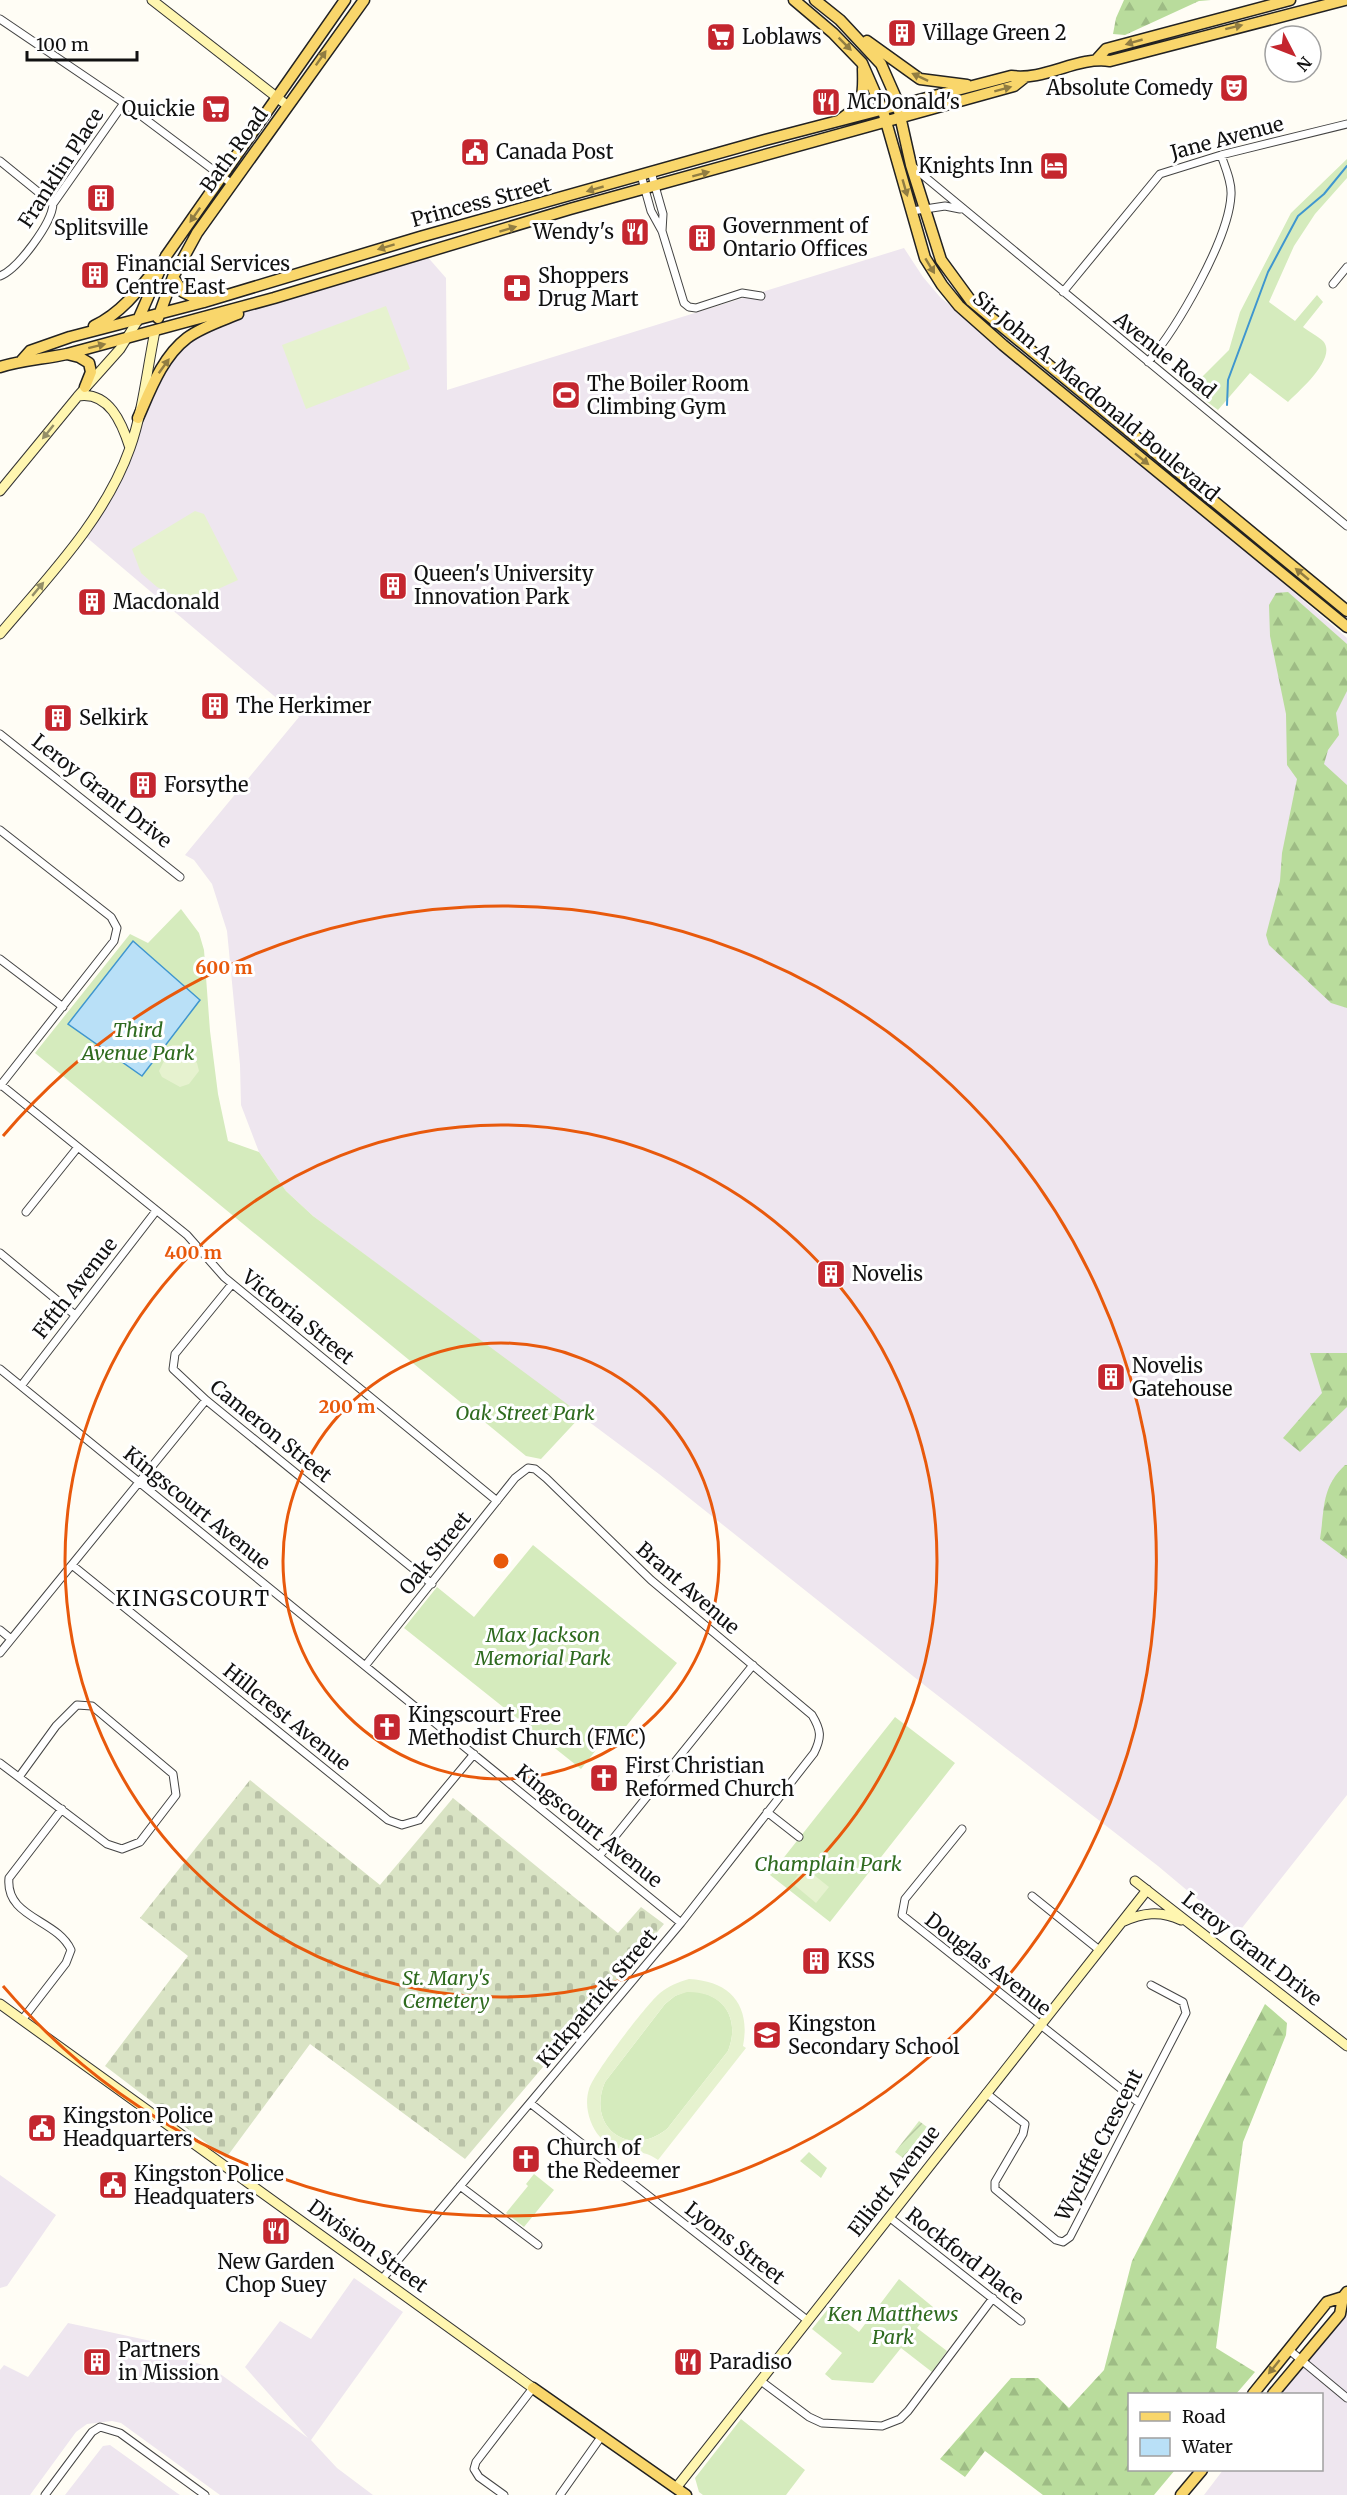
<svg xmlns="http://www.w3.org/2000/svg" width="1347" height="2495" font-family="Merriweather,serif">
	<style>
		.industrial { fill: #eee6ef }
		.grass { fill: #d5ebbd }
		.forest { fill: url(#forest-firs) }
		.cemetery { fill: url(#cemetery-stones) }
		.garden { fill: url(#garden-furrows) }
		.pitch { fill: #e6f2cf; fill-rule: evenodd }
		.water { fill: #b9e0f7; stroke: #3f96cf; stroke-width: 1.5 }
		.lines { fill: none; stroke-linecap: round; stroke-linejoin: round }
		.stream { stroke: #3f96cf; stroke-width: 2 }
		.street-casing { stroke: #444; stroke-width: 9 }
		.secondary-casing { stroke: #333; stroke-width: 11 }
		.primary-casing { stroke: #222; stroke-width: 13 }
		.street { stroke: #fff; stroke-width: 7 }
		.secondary { stroke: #fff6b0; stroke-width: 9 }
		.primary { stroke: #f9d66b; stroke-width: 10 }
		.oneway { fill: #917d42 }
		.oneway2 { fill: #948f68 }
		.ring { fill: none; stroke: #e8590c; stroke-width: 3 }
		.labels { text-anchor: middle; stroke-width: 6; stroke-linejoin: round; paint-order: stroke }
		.poi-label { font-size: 20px; fill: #111; stroke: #fff; text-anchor: start }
		.street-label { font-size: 20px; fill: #111; stroke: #fff }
		.park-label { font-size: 20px; font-style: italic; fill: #2f6b1f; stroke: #fff }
		.neighbourhood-label { font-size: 21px; letter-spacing: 1.5px; fill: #111; stroke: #fff }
		.centre { fill: #e8590c; stroke: #fff; stroke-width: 3 }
		.ring-label { font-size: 18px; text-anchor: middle; font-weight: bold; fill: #e8590c; stroke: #fff; stroke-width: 6; stroke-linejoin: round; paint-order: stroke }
	</style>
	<defs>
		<pattern id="forest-firs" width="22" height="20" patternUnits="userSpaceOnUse" patternTransform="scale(1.5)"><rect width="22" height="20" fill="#b9dc9c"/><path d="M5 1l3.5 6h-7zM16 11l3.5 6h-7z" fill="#9ebc85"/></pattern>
		<pattern id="cemetery-stones" width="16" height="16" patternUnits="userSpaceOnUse" patternTransform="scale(1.5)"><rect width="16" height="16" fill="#d9e3c4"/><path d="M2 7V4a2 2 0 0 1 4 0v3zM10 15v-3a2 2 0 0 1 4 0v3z" fill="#b9c2a7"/></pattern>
		<pattern id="garden-furrows" width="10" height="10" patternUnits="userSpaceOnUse" patternTransform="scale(1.5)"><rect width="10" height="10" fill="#d5ebbd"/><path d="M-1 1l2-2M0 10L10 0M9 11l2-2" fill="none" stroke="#b6c8a1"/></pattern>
	</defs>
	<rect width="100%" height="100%" fill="#fffdf5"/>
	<path class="industrial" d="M904,248L923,277L940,297L1222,530L1347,638V1795L1238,1933L1158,1866L928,1688L659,1474L313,1216L286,1191L259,1152L241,1105L240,1065L227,931L212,884L194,860L185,855L299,717L85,536L115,484L148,398L175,351L231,317L425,254L446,278L447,390Z
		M0,2175L56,2215L7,2286L0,2288Z
		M354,2278L403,2312L311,2440L337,2468L373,2495H220L121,2423L112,2421L87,2424L76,2432L30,2495H0V2370L4,2365L28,2377L68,2323L151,2341L171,2355L212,2368L308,2438L245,2367L280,2321L311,2339Z
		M1347,2312V2495H1204L1223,2470H1322V2394H1280Z
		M110,2445L177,2493L180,2495H65L103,2446Z"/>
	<path class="grass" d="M1347,159V178L1315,214L1294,246L1269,302L1295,321L1317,295L1323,302L1303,327C1309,332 1318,336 1323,341C1338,358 1299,391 1288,402L1250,373L1218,410L1190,389L1229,350L1240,312L1291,213Z
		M181,909L199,933L204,950L210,1031L218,1094L228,1141L259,1152L286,1191L313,1216L582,1415L541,1459L526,1456L35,1053L130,934L148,943Z
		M533,1545L677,1663L611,1745L604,1740L581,1769L404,1628L437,1587L474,1617Z
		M895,1717L955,1763L830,1922L770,1875Z
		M687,1991C723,1991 741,2018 728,2051L667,2129C629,2159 586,2127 605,2082L665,2004L675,1996Z
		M809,2152L827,2168L821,2178L800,2161Z
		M534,2174L554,2190L524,2227L506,2213L528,2186L526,2184Z
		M899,2279L933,2307L917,2328L947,2351L932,2372L901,2348L873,2383L832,2380L825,2374L842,2353L812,2329L828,2309L859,2332Z
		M741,2419L805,2470L786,2495H703L699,2492L695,2478Z"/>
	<path class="forest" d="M1124,0H1211L1199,1L1125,35L1113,34L1116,18Z
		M1288,592L1347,644V691L1336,713L1339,735L1328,750L1324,764L1347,785V1008L1331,1003L1269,945L1266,935L1280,881L1282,853L1297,779L1287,765L1286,714L1270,636L1269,605L1276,593Z
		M1310,1353H1347V1407L1300,1452L1283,1438L1322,1393Z
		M1345,1465H1347V1559L1320,1539C1325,1508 1321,1488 1345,1465Z
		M1265,2004L1287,2023L1286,2035L1243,2142L1216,2348L1255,2372L1236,2394H1130V2470H1175L1154,2495H1043L985,2451L965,2477L940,2459L1011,2378H1038L1069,2408L1104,2370L1132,2261Z"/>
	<path class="cemetery" d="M250,1780L380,1885L453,1798L618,1933L641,1907L664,1924L465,2159L310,2044L226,2158L105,2066L188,1956L140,1918Z"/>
	<path class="garden" d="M919,2121L927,2127L903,2158L895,2152Z"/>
	<path class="pitch" d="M386,306L410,369L306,409L282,345Z
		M195,511L204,514L238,580L205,595L179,598L157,587L141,573L132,549Z
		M172,1045H180L197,1063L199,1071L189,1084L180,1087L162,1077L159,1071Z
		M804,1867L829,1887L816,1903L792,1883Z
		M689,1979C730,1981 751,2005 743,2046L746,2048L658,2160C640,2146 619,2156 600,2137C589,2124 584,2105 589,2089C594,2073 646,2005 660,1993C669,1986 678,1982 689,1979ZM687,1992C723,1991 741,2018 728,2051L667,2129C629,2159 586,2127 605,2082L665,2004L675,1996Z"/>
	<path class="water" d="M133,941L200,1000L142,1076L68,1024Z"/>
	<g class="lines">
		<path class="stream" d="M1227,405L1228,380L1268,272L1298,216L1324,194L1347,166"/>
		<g class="street-casing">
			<path id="street" d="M0,19L124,103L232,184
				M0,161L53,204
				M913,167L1347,526
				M651,172L663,214L662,231
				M641,175L651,211L662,231L684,303L689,307L696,308L742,293L761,296
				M912,211L945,206L960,209
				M0,276C18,269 52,223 53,204L124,103
				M1333,284L1347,267
				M1063,292L1160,174L1221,155L1347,124
				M1148,362C1177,328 1229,239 1231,195C1232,182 1225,167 1221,155
				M0,734L180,877
				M0,830L111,917L117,928L114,941L0,1086
				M0,959L63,1007
				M0,1084L187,1235L224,1277L497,1501
				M26,1212L78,1147
				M0,1253L75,1315
				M232,1284L175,1354L173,1369L206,1400L432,1584
				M0,1369L681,1923
				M21,1386L156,1211
				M72,1565L388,1820L402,1825L419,1820L474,1754
				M0,1630L11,1639
				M0,1653L206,1400
				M365,1666L515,1478L528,1468L535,1469L546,1478L651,1580L812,1715C821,1730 822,1737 814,1753L681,1923L383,2278
				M0,1763L107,1844L122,1849L140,1842L176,1795L173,1774L92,1706L77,1705L56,1726L19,1777
				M767,1812L799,1837
				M962,1829L905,1899L902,1915L1139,2103
				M600,1855L753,1665
				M1032,1896L1098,1949
				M22,2020L66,1963L71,1950C57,1919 5,1918 9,1878L62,1809
				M986,2093L1025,2124L1023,2134L995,2182V2189L1056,2240L1063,2242L1070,2237L1186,2013L1183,2002L1151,1985
				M530,2103L807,2320
				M460,2186L538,2245
				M889,2217L1021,2321
				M1288,2349L1347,2398
				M761,2381L809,2417L822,2423L882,2426L900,2419L908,2411L993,2298
				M45,2495L92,2432L100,2427L120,2433L205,2495
				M504,2495L479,2477L474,2469L476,2462L533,2388
				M560,2495L601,2437"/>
		</g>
		<g class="secondary-casing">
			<path id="secondary" d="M152,0L288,106
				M78,396C109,391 122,423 130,448
				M0,491L78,396L120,349L138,320
				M0,634C48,577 105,519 130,448C143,411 147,370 155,331
				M1135,1881L1347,2046
				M1122,1922C1142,1913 1160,1910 1181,1920
				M0,2004L533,2388
				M676,2488L1147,1890"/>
		</g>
		<g class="primary-casing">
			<path id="primary" d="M794,0L833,33L862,63L883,111L925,258L942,285L959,306L1003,345L1347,627
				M815,0L840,20L881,64L896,98L911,165L941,260L971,301L1347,611
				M867,41L920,79L967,85
				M1097,59L1106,49L1290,0
				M841,119C864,103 864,97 863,69
				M173,277L183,292L204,302
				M158,318L173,277L197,233L364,0
				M138,320L166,256L345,0
				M94,326C120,314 138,291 156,268
				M67,354L79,357L89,363L91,372L85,387
				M22,360L30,351L70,337L204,302L420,237L765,140L1011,76C1045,81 1077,56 1110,61L1345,0
				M0,367C22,360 44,359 67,354L274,298L570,209L1014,86L1024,78
				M138,418C150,391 162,357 187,338C202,327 221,321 238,314
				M533,2388L686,2495
				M1253,2394L1327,2302L1343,2297
				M1273,2394L1340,2314L1343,2297L1347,2292
				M1181,2495L1202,2470"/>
		</g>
		<use href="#street" class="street"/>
		<use href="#secondary" class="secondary"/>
		<use href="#primary" class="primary"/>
	</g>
	<defs><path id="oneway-solid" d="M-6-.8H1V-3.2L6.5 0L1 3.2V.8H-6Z" transform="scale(1.5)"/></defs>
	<g class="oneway">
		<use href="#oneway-solid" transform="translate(1234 27) rotate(-14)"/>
		<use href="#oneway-solid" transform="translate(1134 42) rotate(164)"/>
		<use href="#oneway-solid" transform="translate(845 44) rotate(45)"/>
		<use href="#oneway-solid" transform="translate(321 58) rotate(-55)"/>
		<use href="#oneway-solid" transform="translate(920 77) rotate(-155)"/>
		<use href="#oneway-solid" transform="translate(1003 89) rotate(-15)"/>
		<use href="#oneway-solid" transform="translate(701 174) rotate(-15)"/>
		<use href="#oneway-solid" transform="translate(905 188) rotate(74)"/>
		<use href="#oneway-solid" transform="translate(595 189) rotate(164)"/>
		<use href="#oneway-solid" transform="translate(195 215) rotate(125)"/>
		<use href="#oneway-solid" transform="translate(508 229) rotate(-17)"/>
		<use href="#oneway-solid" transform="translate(386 247) rotate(163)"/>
		<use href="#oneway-solid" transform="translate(930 266) rotate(59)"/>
		<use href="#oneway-solid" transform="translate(97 346) rotate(-14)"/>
		<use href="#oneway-solid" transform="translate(164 366) rotate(-54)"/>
		<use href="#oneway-solid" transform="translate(1142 459) rotate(39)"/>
		<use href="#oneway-solid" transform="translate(1302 574) rotate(-140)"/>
		<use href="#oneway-solid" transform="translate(1274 2367) rotate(129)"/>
	</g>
	<g class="oneway2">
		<use href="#oneway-solid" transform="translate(48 432) rotate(129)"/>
		<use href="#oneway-solid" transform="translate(38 589) rotate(-50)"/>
	</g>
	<g class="ring">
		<circle cx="501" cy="1561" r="218"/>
		<circle cx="501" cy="1561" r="436"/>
		<path d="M3 1136A655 655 0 1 1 3 1986"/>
	</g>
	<defs>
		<g id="building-square" transform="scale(1.5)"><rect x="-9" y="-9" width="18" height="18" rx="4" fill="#c4262e" stroke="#fff"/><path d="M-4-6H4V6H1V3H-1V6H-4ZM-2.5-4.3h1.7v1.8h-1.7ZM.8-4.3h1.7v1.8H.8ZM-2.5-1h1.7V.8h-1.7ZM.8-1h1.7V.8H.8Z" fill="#fff"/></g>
		<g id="supermarket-square" transform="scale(1.5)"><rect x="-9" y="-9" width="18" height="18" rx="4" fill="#c4262e" stroke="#fff"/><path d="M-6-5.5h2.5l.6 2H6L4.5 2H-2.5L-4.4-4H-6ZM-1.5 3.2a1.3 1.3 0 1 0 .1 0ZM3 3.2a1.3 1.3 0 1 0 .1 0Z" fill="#fff"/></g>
		<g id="theatre-square" transform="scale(1.5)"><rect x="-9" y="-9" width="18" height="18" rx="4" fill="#c4262e" stroke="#fff"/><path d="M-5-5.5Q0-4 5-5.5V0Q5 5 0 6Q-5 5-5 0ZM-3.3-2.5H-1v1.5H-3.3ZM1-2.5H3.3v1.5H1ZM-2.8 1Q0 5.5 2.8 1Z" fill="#fff"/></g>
		<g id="restaurant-square" transform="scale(1.5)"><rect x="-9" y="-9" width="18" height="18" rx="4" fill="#c4262e" stroke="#fff"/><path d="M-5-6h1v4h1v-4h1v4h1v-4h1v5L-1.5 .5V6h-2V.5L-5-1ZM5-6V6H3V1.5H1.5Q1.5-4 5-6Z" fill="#fff"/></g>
		<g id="civic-square" transform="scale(1.5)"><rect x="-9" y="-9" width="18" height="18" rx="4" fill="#c4262e" stroke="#fff"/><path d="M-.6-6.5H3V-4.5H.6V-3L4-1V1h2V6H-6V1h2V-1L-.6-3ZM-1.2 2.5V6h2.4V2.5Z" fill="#fff"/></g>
		<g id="hotel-square" transform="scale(1.5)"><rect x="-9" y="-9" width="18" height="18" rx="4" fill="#c4262e" stroke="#fff"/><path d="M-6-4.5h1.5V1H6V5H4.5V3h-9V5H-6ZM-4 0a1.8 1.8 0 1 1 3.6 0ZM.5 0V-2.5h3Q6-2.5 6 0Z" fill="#fff"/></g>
		<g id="pharmacy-square" transform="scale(1.5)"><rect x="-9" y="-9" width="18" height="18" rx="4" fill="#c4262e" stroke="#fff"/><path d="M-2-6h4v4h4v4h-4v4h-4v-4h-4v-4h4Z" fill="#fff"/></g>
		<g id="stadium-square" transform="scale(1.5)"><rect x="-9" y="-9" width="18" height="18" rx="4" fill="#c4262e" stroke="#fff"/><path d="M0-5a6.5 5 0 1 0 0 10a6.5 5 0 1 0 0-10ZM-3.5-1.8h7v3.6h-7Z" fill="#fff"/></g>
		<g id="church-square" transform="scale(1.5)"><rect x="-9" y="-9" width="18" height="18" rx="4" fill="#c4262e" stroke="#fff"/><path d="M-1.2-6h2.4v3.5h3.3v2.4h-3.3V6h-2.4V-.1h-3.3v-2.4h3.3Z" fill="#fff"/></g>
		<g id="school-square" transform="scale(1.5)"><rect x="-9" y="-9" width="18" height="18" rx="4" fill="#c4262e" stroke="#fff"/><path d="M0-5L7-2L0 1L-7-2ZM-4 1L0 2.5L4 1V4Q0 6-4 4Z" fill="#fff"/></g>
	</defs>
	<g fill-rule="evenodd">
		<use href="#building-square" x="902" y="33"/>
		<use href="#supermarket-square" x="721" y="37"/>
		<use href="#theatre-square" x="1234" y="88"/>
		<use href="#restaurant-square" x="826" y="102"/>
		<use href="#supermarket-square" x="216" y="109"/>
		<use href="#civic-square" x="475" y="152"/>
		<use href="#hotel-square" x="1054" y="166"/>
		<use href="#building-square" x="101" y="198"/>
		<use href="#restaurant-square" x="635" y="232"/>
		<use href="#building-square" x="702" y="238"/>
		<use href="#building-square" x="95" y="275"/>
		<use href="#pharmacy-square" x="517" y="288"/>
		<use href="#stadium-square" x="566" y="395"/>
		<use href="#building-square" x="393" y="586"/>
		<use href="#building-square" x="92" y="602"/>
		<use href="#building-square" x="215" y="706"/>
		<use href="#building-square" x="58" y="718"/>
		<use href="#building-square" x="143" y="785"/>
		<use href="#building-square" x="831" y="1274"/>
		<use href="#building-square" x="1111" y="1377"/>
		<use href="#church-square" x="387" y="1727"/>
		<use href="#church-square" x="604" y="1778"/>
		<use href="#building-square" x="816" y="1961"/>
		<use href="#school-square" x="767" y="2035"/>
		<use href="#civic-square" x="42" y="2128"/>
		<use href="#church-square" x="526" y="2159"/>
		<use href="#civic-square" x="113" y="2185"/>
		<use href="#restaurant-square" x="276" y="2231"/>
		<use href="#building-square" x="97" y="2362"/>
		<use href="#restaurant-square" x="688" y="2362"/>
	</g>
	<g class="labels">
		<g class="poi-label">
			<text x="923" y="40">Village Green 2</text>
			<text x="742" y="44">Loblaws</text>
			<text x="1213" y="95" text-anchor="end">Absolute Comedy</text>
			<text x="847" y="109">McDonald's</text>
			<text x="195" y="116" text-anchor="end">Quickie</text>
			<text x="496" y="159">Canada Post</text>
			<text x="1033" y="173" text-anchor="end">Knights Inn</text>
			<text x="723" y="233">Government of<tspan x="723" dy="23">Ontario Offices</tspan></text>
			<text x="101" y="235" text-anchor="middle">Splitsville</text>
			<text x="614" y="239" text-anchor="end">Wendy's</text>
			<text x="116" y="271">Financial Services<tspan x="116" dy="23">Centre East</tspan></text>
			<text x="538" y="283">Shoppers<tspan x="538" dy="23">Drug Mart</tspan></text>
			<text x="587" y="391">The Boiler Room<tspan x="587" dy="23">Climbing Gym</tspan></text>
			<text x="414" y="581">Queen's University<tspan x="414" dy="23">Innovation Park</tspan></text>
			<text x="113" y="609">Macdonald</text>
			<text x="236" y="713">The Herkimer</text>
			<text x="79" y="725">Selkirk</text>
			<text x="164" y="792">Forsythe</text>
			<text x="852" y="1281">Novelis</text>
			<text x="1132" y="1373">Novelis<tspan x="1132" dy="23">Gatehouse</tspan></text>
			<text x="408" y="1722">Kingscourt Free<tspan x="408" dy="23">Methodist Church (FMC)</tspan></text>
			<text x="625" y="1773">First Christian<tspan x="625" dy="23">Reformed Church</tspan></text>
			<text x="837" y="1968">KSS</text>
			<text x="788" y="2031">Kingston<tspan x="788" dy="23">Secondary School</tspan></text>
			<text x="63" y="2123">Kingston Police<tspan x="63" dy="23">Headquarters</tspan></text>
			<text x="547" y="2155">Church of<tspan x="547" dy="23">the Redeemer</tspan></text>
			<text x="134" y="2181">Kingston Police<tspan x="134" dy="23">Headquaters</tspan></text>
			<text x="276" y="2269" text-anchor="middle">New Garden<tspan x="276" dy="23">Chop Suey</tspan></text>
			<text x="118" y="2357">Partners<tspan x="118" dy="23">in Mission</tspan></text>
			<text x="709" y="2369">Paradiso</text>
		</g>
		<g class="street-label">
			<text transform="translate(1227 138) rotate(-15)" y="7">Jane Avenue</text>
			<text transform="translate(234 150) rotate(-54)" y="7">Bath Road</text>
			<text transform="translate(61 168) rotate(-57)" y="7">Franklin Place</text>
			<text transform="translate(481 202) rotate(-15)" y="7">Princess Street</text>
			<text transform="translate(1165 355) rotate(39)" y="7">Avenue Road</text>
			<text transform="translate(1096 396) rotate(40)" y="7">Sir John A. Macdonald Boulevard</text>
			<text transform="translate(102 791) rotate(38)" y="7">Leroy Grant Drive</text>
			<text transform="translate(75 1288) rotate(-52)" y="7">Fifth Avenue</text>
			<text transform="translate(298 1317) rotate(39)" y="7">Victoria Street</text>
			<text transform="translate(271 1431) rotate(39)" y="7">Cameron Street</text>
			<text transform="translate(197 1508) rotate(39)" y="7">Kingscourt Avenue</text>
			<text transform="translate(435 1553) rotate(-51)" y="7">Oak Street</text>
			<text transform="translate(688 1588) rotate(41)" y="7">Brant Avenue</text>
			<text transform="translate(287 1717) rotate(39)" y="7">Hillcrest Avenue</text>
			<text transform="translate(589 1826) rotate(39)" y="7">Kingscourt Avenue</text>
			<text transform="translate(1252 1949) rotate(38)" y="7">Leroy Grant Drive</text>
			<text transform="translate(988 1964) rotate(38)" y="7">Douglas Avenue</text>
			<text transform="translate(597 1998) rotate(-50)" y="7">Kirkpatrick Street</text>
			<text transform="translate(1099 2145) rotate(-63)" y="7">Wycliffe Crescent</text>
			<text transform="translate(894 2181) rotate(-52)" y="7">Elliott Avenue</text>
			<text transform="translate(735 2243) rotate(38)" y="7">Lyons Street</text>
			<text transform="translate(368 2246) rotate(36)" y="7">Division Street</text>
			<text transform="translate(965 2256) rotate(38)" y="7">Rockford Place</text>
		</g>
		<g class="park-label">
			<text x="138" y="1037">Third<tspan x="138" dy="23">Avenue Park</tspan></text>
			<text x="525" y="1420">Oak Street Park</text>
			<text x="543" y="1642">Max Jackson<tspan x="543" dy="23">Memorial Park</tspan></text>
			<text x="828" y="1871">Champlain Park</text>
			<text x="446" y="1985">St. Mary's<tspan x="446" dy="23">Cemetery</tspan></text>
			<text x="893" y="2321">Ken Matthews<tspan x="893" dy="23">Park</tspan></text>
		</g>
		<g class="neighbourhood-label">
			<text x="193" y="1606">KINGSCOURT</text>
		</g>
	</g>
	<circle cx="501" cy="1561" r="9" class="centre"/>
	<g class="ring-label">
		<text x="224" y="974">600 m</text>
		<text x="193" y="1259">400 m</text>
		<text x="347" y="1413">200 m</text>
	</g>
	<rect x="1128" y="2393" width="195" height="78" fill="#ffffff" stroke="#a0a0a0" stroke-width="1.5"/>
	<rect x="1140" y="2412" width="30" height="9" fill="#f9d66b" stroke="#a0a0a0" stroke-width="1.5"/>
	<text x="1182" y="2423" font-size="18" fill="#111111">Road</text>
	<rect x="1140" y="2438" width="30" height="18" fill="#b9e0f7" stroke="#a0a0a0" stroke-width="1.5"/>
	<text x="1182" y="2453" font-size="18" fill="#111111">Water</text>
	<g transform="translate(1293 54) rotate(132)"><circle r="28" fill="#ffffff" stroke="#a0a0a0" stroke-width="1.5"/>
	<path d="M0-4.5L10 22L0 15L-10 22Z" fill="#c4262e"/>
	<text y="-9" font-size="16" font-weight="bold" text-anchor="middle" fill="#111111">N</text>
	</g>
	<path d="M27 51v9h110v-9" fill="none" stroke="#111111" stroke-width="3"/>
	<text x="36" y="51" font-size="18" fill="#111111" stroke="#ffffff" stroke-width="4.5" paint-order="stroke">100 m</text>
</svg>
